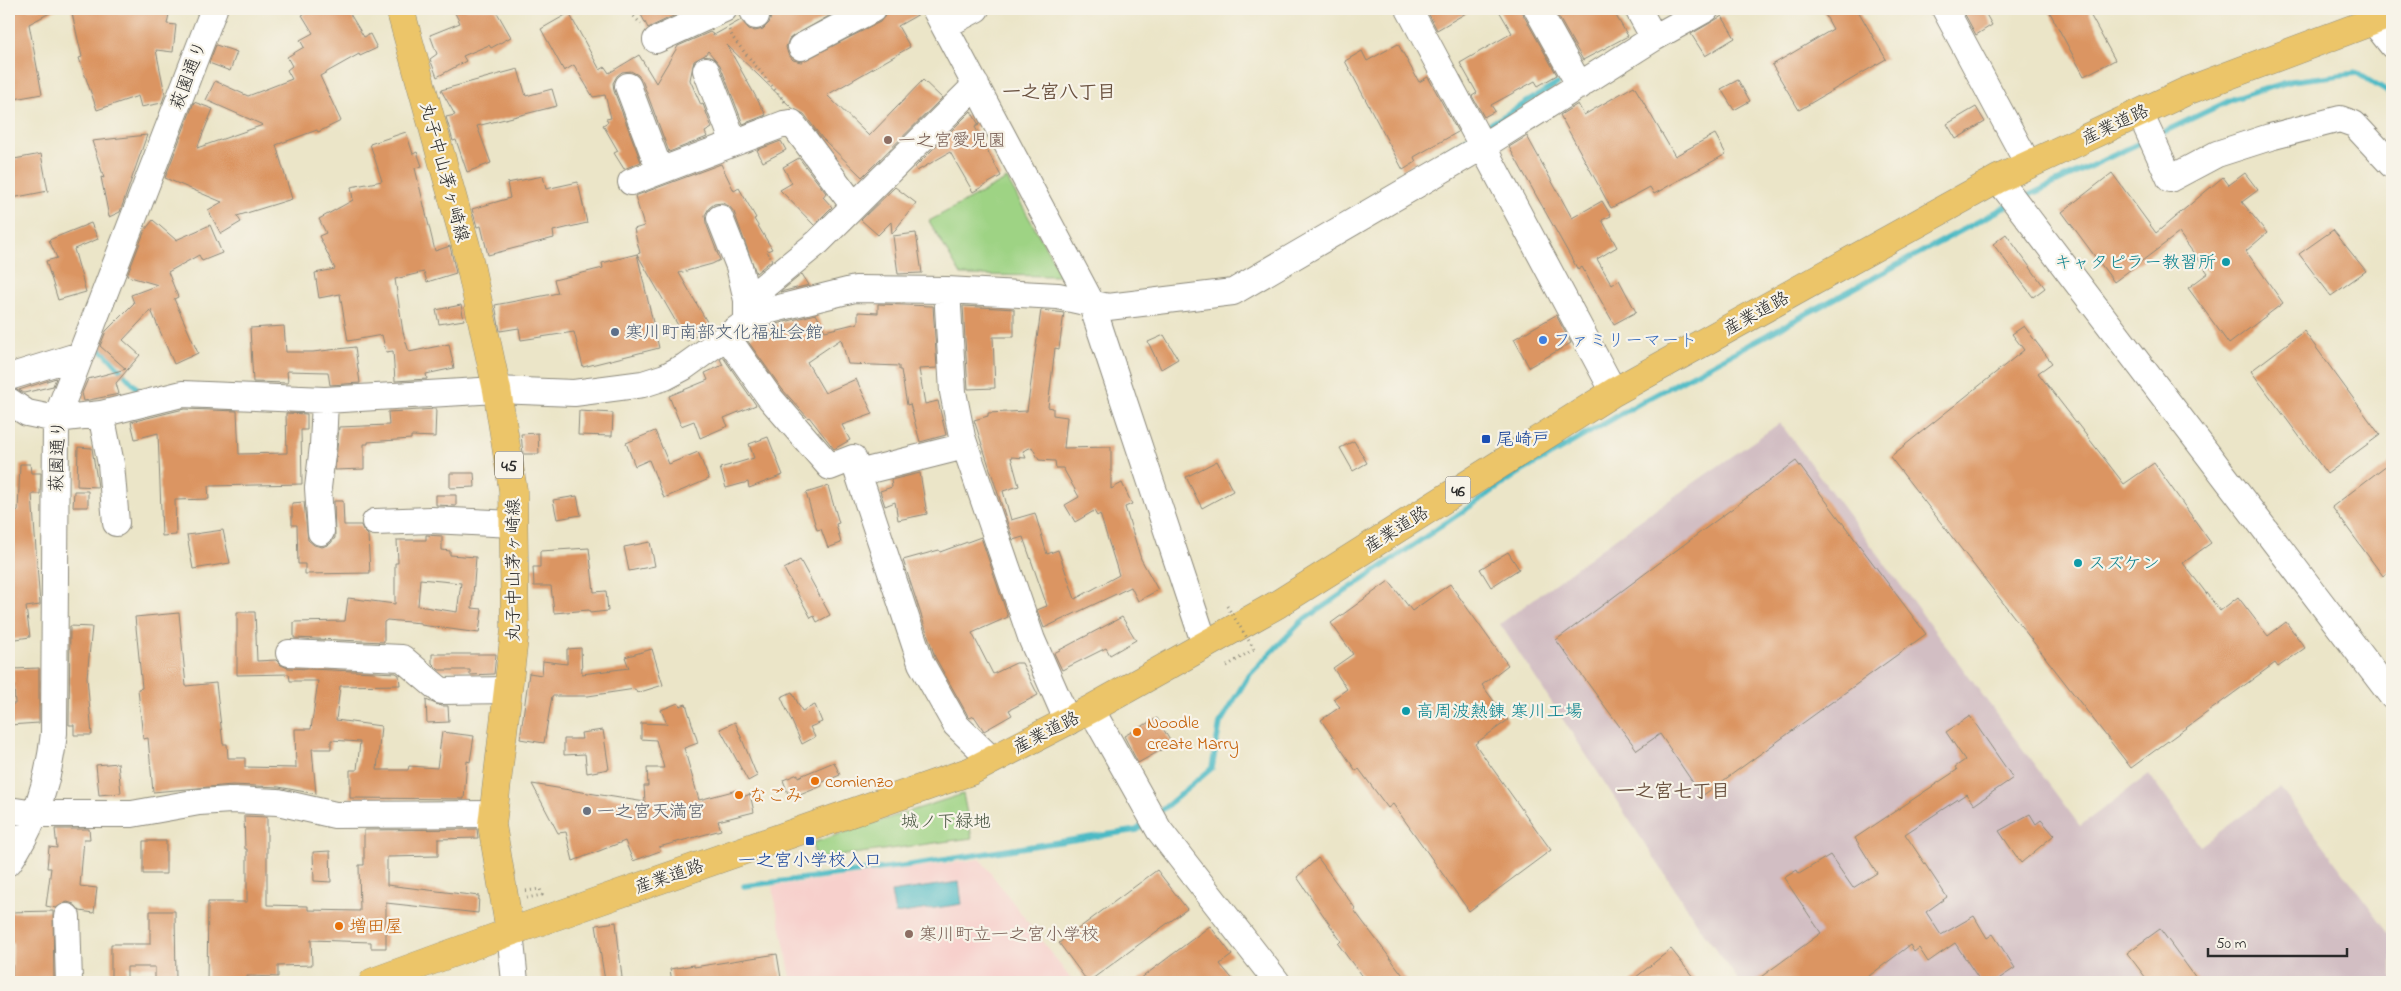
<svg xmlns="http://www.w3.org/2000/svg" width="2401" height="991" font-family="'Indie Flower','Klee One',sans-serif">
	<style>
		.built { fill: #f7d0cc }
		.industrial { fill: #d2bec3 }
		.green { fill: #9ed384; stroke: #647f58 }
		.water { fill: #4cbac5; stroke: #3c7278 }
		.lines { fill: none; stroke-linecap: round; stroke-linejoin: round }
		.stream { stroke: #4cbac5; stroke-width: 5.5 }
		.building { fill: #db9562; fill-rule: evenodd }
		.minor-casing { stroke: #8b887a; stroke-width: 28 }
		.major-casing { stroke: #8b887a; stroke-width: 29 }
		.path { stroke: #8b887a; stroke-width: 3; stroke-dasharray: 1 4; stroke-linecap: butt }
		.minor { stroke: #fff; stroke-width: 26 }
		.major { stroke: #ecc569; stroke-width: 28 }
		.path-bridge { stroke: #8b887a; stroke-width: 3; stroke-dasharray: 1 4; stroke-linecap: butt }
		.education-dot { fill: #8d6e63; stroke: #f7f3e8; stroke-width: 2 }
		.culture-dot { fill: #0f9aa8; stroke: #f7f3e8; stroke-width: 2 }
		.service-dot { fill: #5c6f8a; stroke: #f7f3e8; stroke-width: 2 }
		.shop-dot { fill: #3f7fe0; stroke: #f7f3e8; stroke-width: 2 }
		.transit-dot { fill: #1a4fb4; stroke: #f7f3e8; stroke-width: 2 }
		.food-dot { fill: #e8710a; stroke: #f7f3e8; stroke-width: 2 }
		.worship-dot { fill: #6b7280; stroke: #f7f3e8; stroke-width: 2 }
		.labels { text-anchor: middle; stroke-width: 4.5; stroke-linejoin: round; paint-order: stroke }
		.shield { fill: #f7f3e8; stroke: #686764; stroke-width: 1 }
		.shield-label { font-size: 16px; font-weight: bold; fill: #2b2b2b }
		.street-label { font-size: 18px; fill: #2b2b2b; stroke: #f7f3e8 }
		.education-label { font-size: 18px; fill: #785e54; stroke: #f7f3e8; text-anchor: start }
		.culture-label { font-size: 18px; fill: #0d838f; stroke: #f7f3e8; text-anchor: start }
		.service-label { font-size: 18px; fill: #4e5e75; stroke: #f7f3e8; text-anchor: start }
		.shop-label { font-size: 18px; fill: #366cbe; stroke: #f7f3e8; text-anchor: start }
		.transit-label { font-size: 18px; fill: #164399; stroke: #f7f3e8; text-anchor: start }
		.food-label { font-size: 18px; fill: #c56008; stroke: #f7f3e8; text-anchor: start }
		.worship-label { font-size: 18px; fill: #5b616d; stroke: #f7f3e8; text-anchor: start }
		.park-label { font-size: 18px; fill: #485541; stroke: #f7f3e8 }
		.neighbourhood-label { font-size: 19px; font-weight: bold; fill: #69503e; stroke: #f7f3e8 }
	</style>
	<rect width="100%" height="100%" fill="#f7f3e8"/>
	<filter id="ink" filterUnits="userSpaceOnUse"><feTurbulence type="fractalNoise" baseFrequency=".02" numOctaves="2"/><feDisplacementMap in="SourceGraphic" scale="10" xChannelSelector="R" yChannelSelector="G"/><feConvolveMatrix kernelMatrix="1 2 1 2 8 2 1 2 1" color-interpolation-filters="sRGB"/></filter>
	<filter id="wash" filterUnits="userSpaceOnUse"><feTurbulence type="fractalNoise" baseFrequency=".0096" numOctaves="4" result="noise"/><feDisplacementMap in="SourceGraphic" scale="20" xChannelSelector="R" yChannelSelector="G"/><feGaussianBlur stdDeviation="1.12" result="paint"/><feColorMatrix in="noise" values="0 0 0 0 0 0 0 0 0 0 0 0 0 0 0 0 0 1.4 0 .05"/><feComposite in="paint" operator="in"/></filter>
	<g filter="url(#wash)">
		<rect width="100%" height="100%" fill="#ebe5c8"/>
		<path class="built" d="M980,859L1073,982H792L772,886Z"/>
		<path class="industrial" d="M1780,423L2080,826L2149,774L2200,846L2280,788L2392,937V982H1740L1703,932L1500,624L1639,521Z"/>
		<path class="green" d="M1007,179L1062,276L961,275L929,221Z
			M963,794L972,838L816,859L812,843Z"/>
		<path class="water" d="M959,882L962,904L895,914L891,892Z"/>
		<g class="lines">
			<path class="stream" d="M1482,129L1557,84
				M2157,135L2233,99L2291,81L2357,73L2392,95
				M1416,170L1470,137
				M2021,199L2146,140
				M94,345L105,353L142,394L144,393
				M1157,814L1212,768L1220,723L1249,675L1302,621L1519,473L1642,402L2009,205
				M744,886L910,865L1137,830L1148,821"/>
		</g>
		<g id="blocks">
			<path class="building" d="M23,9H57L29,24L42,94L9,100V15Z
				M71,9H115L116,13L146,11V9H170L167,24L176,25L173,52L156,50L165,94L162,103L141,107L138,96L97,110L79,58L82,57Z
				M313,9H347L364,37L370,34L377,48L360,56L359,54L320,76L341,121L318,132L317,130L276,145L292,199L237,216L241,222L221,234L208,210L222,202L165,178L194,102L213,109L197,148L263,125L206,100L215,81L248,96L292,79L287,70L292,66L287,57L304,47L300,40L313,33L302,15Z
				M453,9H495L511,37L491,48L489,45L463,56L466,61L437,77L430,59L437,54L430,35L460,23Z
				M638,9H688L648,28Z
				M769,9H841L789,39L786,47L788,54L793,60L801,62L880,22L887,12L893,9H920L921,13L898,26L910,47L827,95L869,136L923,80L942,98L862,177L822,138L804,114L792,108L727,45L766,115L743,124L720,65L708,51L705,55L694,61L690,80L701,105L703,104L712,128L705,132L707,137L669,152L642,80L638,75L631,71L622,72L617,76L613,83L614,91L641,162L624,169L614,153L618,151L603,125L608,122L606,119L611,118L605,95L593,97L574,65L564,71L541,29L569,13L600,70L605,67L609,73L639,55L656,83L678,46L710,32L714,35L741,20L749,29L755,31L763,29L769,23L771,17Z
				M1426,9H1473L1437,30Z
				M1498,9H1522L1524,16L1557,75L1538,86L1535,81L1491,105L1495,111L1484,117L1472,96L1477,93L1460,63L1512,33Z
				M1554,9H1612L1628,36L1583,60Z
				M1822,9H1857L1886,59L1799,110L1772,65L1833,29Z
				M1962,9H1983L1992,25L1976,35Z
				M2048,9H2087L2115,60L2084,76Z
				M1722,16L1735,38L1705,56L1691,34Z
				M1398,44L1419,82L1428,77L1458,132L1414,157L1416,162L1403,170L1345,61L1362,51L1367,61Z
				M216,45L237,52L230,71L209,63Z
				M518,69L526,96L552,89L557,106L477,126L491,163L467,172L456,140L453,141L446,117L455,115L441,90Z
				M1738,80L1750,101L1734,110L1721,89Z
				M1634,86L1675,156L1715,134L1726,154L1654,194L1650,187L1611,208L1560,115L1578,104L1584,115Z
				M1976,107L1985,122L1956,139L1947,124Z
				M971,111L979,125L975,127L1001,176L973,192L950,152L917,171L915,167Z
				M406,132L413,154L417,152L422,166L415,168L435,251L450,246L456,273L427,282L424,272L395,279L403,332L409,352L449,344L454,368L426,374L427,379L395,381L393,351L386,352L382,335L348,341L340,294L319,298L315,273L335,269L319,236L326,233L319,219L353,200L351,187L382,181L370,144Z
				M147,135L120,212L109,217L101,177L104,178L92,141Z
				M1527,136L1572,218L1602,201L1611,216L1602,220L1617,247L1597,259L1612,285L1619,280L1636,312L1614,324L1582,267L1578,270L1509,147Z
				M781,141L786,150L763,162L757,150Z
				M41,154L48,191L12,198L9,180V160Z
				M799,158L826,193L823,197L832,207L814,225L780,190L792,183L783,167Z
				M721,164L734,191L739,188L756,218L754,219L772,249L767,251L772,260L756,273L734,212L729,206L722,203L714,204L709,208L705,215L706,223L720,260L712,264L679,273L710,327L687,341L637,254L640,253L634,229L644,226L635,196Z
				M2112,173L2156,233L2223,177L2229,185L2245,173L2258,190L2242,202L2267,233L2246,251L2283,303L2229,344L2188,288L2208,273L2179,233L2114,282L2062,212Z
				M543,176L546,189L578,182L587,223L553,231L554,238L488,255L481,226L477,227L472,209L510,198L507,183Z
				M895,187L916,203L892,234L891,222L878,235L861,220Z
				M153,220L176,240L210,225L222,253L202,261L199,255L168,272L178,297L174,299L198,353L174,364L151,310L123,340L140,355L116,383L119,394L84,401L82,393L88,379L126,369L100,346L106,331L134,303L131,295L158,285L127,276L145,230Z
				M91,223L98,239L74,249L86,292L58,300L46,261L57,258L49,240Z
				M2333,230L2366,271L2331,296L2299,254Z
				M916,233L922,273L898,274L893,236Z
				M2006,234L2045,288L2033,297L1993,244Z
				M637,254L659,348L583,367L574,332L521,340L519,328L500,331L495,305L558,293L554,280L603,268L602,263Z
				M802,274L809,285L780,292Z
				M878,304L933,306L937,368L919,369L925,404L938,401L946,435L920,442L910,404L907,405L901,370H899V366L848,364L841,339L807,362L825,393L856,379L873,414L842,425L850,440L834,449L809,417L808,418L782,389L747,340L769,326L816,314L825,331L858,323V312L878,313Z
				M461,305L464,320L439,324L436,310Z
				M963,306L1014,309V337H993L995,388L968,389Z
				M1041,310L1064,313L1059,349L1055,348L1048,407L1053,408V415L1067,417L1064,448L1111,447V489L1122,483L1132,504L1125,507L1141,559L1158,590L1138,601L1131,587L1044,628L1037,610L1047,606L1023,537L1013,540L974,420L988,416V413L1027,411ZM1032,447L1039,460L1055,461L1056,468H1063L1079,497L1065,505L1075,522L1094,511L1097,516L1100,514L1119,575L1075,599L1058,550L1047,554L1035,513L1011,520L1003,491L1019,486L1011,457L1026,458L1023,451Z
				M1556,315L1571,343L1529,367L1514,339Z
				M284,326L286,352H313L355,347L360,383L330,385L328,372L287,371L288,383L253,382L250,328Z
				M2024,326L2052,363L2038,373L2124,484L2154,463L2211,543L2183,563L2220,611L2238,597L2268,636L2286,622L2305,648L2278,667L2275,663L2131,768L1890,457L2024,350L2012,334Z
				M2304,331L2380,435L2327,474L2251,371Z
				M1164,335L1178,359L1161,369L1148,342Z
				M723,357L756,405L724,418L728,426L700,438L694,421L681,426L669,396L708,380L705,373L723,365L720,359Z
				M56,378L53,386L24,393L19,390Z
				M184,409L237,411L239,454L287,453L286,413L307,414V430H301L302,484L208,486L209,499L175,500L176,535L162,536L158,433L135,439L131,422Z
				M436,409L435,437L411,436V439L368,442V444H364V469L335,470L339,427L389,425L388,412Z
				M579,411L613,413L612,436L578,435Z
				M655,431L669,464L698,452L709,479L664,498L649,460L635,466L626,443Z
				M538,433L539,454H523L521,434Z
				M768,437L783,475L749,488L748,482L726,488L720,468L754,458L749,444Z
				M1354,441L1367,463L1353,471L1340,448Z
				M78,447L92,448L98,487L77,486Z
				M1217,461L1233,491L1202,508L1186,477Z
				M1796,461L1926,634L1702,796L1660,734L1637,750L1556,640Z
				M2392,461V569L2383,576L2332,507Z
				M20,464H30L31,473H41L40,494H32L40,605L26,607L30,637L9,640V511H18Z
				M450,473H474L475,487L450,488Z
				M920,473L927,514L898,520L895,502L885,506L880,491L892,487L891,480Z
				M828,486L839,523L836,524L841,543L828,548L821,529L817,530L806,493Z
				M74,491H88V507H73Z
				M436,495H456V506L436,505Z
				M577,496L581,515L557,519L553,500Z
				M334,501H343L344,525H361L363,530L368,535L370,573L305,574V564H298L297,525H292V503L304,502L308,540L314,545L322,547L330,544L335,538Z
				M223,530L230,563L193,569L187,535Z
				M426,535L442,536V550L450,551V555L476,557L472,608L482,609L479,633L421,625V623L387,620L384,622V642L294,638V622L345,621L348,598L395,604V563H398L397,540H426ZM420,579L461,583L457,612L418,606Z
				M981,537L1008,617L972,633L993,674L1016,663H1022L1038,695L1009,710L1012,715L984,731L974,716L970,718L968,716L935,657L903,560L939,550L940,552Z
				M650,542L655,566L629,571L624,547Z
				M589,548L594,592L606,591L608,611L590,613L589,610L554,613L551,586H534L533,567H540V551Z
				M1508,552L1519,569L1491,587L1480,569Z
				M800,560L830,615L817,622L814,616L811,618L784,569Z
				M1389,581L1412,611L1450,584L1508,665L1482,685L1508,720L1475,744L1551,850L1469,911L1393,804L1388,808L1359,769L1356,771L1321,720L1340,707L1333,699L1347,689L1333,668L1353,654L1331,623Z
				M237,612H255L257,661L276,660L281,665L288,668L396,673L399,675L400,685L340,686L336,720L381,726L377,770H408L409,766L437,768L442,732L474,736L470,762L467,761L464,799L350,798V770H357L360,742L331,740V749H312L316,794L279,787L232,785L153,792L148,738L143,739L138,689L142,688L135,617L179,613L186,686L216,683L223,744H227L228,758H245V767L296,768L295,729H311L318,681H290L289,674L237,675Z
				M1122,617L1136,640L1110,655L1106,648L1062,670L1054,653Z
				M70,626L92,627L87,677L92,735H74V725H69Z
				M581,648L582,674L629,668L625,657L652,649L663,685L637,693L635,689L588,696H552L544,743L520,739L529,673L542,675L543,661L567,664V649Z
				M432,654H496L494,674L470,675V670H439L432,663Z
				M39,668V723L9,725V704H15L13,669Z
				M792,692L802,711L815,705L822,722L810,727L815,737L802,744L781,697Z
				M426,700L441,706H448L449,722L427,723Z
				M678,703L680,706L686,704L698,743L684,748L699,800L737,790L741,798L750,794L754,812L718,821L721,830L659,847L660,851L633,861L625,841L573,861L566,832L558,833L532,784L645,802L644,786H648L647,768H664L656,740L641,739V723L667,724L661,710Z
				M1970,716L2013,778L1974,805L1966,794L1905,834L1947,897L1926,912L1941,935L1974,916L1987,938L1993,934L2015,968L1994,982H1981L1955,943L1928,962L1919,948L1914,952L1910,945L1861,982H1754L1821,933L1784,878L1797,870L1799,874L1830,855L1853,888L1877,873L1855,838L1957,770L1955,767L1965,760L1946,732Z
				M1157,718L1172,744L1138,763L1124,736Z
				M735,722L757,776L748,781L720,729Z
				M603,730L609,769L587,773L585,754L564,755V739H582L581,733Z
				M834,762L840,775L821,783L822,786L790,799L783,780L798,774V777Z
				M118,763L121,793L99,795L96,765Z
				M2030,814L2036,824L2041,820L2054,835L2021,863L1999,831Z
				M244,816L267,817V905L308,906V910L360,911L359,865H364V830L477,829L478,838L438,839V856L387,857V885L479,896L478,913L386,903V948H371V942L311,940L312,965L278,966V977L247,976V982H207L208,902H247V849H245Z
				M55,829H89L90,839H84L80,886L97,888L94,913L80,911L74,904L67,902L56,908L46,906L51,868H47L49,847L57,848Z
				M143,841H166V874H143Z
				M330,851L331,882L314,881L313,852Z
				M1318,858L1355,908L1354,910L1408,982H1366L1338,944L1341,941L1297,877Z
				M1157,870L1187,909L1088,982L1059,943Z
				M53,911L54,982H12L13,942H9V912Z
				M150,911H175L176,982H155V967H127V982H111V944H150Z
				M616,922L622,978L605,981L596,925Z
				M1210,926L1232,955L1220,964L1235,982H1136Z
				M2160,929L2199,982H2149L2127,953Z
				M1671,949L1697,982H1630Z
				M777,954L781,978L756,982L755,978L726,982H672L670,969L694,965V967Z"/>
		</g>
	</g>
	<g filter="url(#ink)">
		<use href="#blocks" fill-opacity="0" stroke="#8b887a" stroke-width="1"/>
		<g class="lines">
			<g class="minor-casing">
				<path id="minor" d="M752,9L756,16
					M935,9L1091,302L1205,645
					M1409,9L1614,392
					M1537,9L1580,86
					M1638,9L1654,38
					M1945,9L2028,164
					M2373,21L2392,45
					M944,26L976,9
					M656,40L724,9
					M801,47L873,9
					M706,70L734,143
					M628,86L660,171
					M2140,113L2170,179L2217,154L2270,137L2340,119L2354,124L2392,165
					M1998,179L2392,696
					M631,182L784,124L792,123L854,206
					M720,218L739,266L747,300
					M947,290L953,392L962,437L1032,640L1068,722
					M747,322V300L818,242L976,85
					M727,337L770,398L830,467L853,458L921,663L956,725L992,760
					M9,377L80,355
					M9,401L27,413L56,419L101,414L182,394L325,400L497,390L574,393L643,384L665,377L684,367L759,313L855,289L947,290L1058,296L1108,307L1233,292L1483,146L1654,38L1706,9
					M101,414L111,464L116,523
					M858,473L965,446
					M375,522L431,520L513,524
					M321,532L318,488L323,446L325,400
					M289,653L402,658L441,691L508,690
					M1091,709L1159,830L1277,982
					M9,810L35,814H132L199,802L231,800L278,802L335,815L493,814
					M9,862C36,823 49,781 54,733L56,419L214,9
					M67,917L69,982
					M510,932L515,982"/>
			</g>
			<g class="major-casing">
				<path id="major" d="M400,9L466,246L497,390L513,490L515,630L492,825L510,932
					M373,982L510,932L971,771L1091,709L1278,604L1614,392L1998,179L2187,91L2392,14"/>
			</g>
			<path class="path" d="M627,9L642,25
				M729,30L733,38L785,102
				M1227,666L1254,649
				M526,891L540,889L542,895L527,898"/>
			<use href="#minor" class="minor"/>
			<use href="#major" class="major"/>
			<path class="path-bridge" d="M1227,606L1254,649"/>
		</g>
	</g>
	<g class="education-dot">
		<circle cx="888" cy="140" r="5"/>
		<circle cx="909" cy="934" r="5"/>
	</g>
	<g class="culture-dot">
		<circle cx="2226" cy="262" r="5"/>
		<circle cx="2078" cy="563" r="5"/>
		<circle cx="1406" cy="711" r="5"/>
	</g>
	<circle class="service-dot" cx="615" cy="332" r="5"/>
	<circle class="shop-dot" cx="1543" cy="340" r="5"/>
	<g class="transit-dot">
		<rect x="1481" y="434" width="10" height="10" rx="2.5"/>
		<rect x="805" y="836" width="10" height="10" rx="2.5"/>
	</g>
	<g class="food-dot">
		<circle cx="1137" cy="732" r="5"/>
		<circle cx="815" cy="781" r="5"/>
		<circle cx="739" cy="795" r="5"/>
		<circle cx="339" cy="926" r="5"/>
	</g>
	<circle class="worship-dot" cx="587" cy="811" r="5"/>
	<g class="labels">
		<g class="shield">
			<rect x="495" y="451.5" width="28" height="27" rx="4"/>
			<rect x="1445.5" y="476.5" width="25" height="27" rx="4"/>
		</g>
		<g class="shield-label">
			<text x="509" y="471">45</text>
			<text x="1458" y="496">46</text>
		</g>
		<g class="street-label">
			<text transform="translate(188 75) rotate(-69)" y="6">萩園通り</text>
			<text transform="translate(2115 124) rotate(-25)" y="6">産業道路</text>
			<text transform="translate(445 172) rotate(75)" y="6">丸子中山茅ヶ崎線</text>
			<text transform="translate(1756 313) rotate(-29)" y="6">産業道路</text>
			<text transform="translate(57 456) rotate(-88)" y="6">萩園通り</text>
			<text transform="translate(1396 529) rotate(-32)" y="6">産業道路</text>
			<text transform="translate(513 570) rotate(-90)" y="6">丸子中山茅ヶ崎線</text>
			<text transform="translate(1046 732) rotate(-27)" y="6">産業道路</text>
			<text transform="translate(669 876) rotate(-19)" y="6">産業道路</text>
		</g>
		<g class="education-label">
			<text x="898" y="146">一之宮愛児園</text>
			<text x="919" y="940">寒川町立一之宮小学校</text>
		</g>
		<g class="culture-label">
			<text x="2216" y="268" text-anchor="end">キャタピラー教習所</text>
			<text x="2088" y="569">スズケン</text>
			<text x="1416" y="717">高周波熱錬 寒川工場</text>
		</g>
		<g class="service-label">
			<text x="625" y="338">寒川町南部文化福祉会館</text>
		</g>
		<g class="shop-label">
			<text x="1553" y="346">ファミリーマート</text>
		</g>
		<g class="transit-label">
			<text x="1496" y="445">尾崎戸</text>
			<text x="810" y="866" text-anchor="middle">一之宮小学校入口</text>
		</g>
		<g class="food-label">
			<text x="1147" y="728">Noodle<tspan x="1147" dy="21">create Marry</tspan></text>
			<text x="825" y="787">comienzo</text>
			<text x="749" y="801">なごみ</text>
			<text x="349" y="932">増田屋</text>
		</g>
		<g class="worship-label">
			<text x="597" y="817">一之宮天満宮</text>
		</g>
		<g class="park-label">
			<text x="946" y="827">城ノ下緑地</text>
		</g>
		<g class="neighbourhood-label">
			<text x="1059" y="98">一之宮八丁目</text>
			<text x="1673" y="797">一之宮七丁目</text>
		</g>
	</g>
	<rect width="2401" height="991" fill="none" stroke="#f7f3e8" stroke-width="30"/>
	<path d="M2208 948v8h139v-8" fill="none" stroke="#2b2b2b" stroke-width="2.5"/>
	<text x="2216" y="948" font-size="15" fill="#2b2b2b" stroke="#f7f3e8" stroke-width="4" paint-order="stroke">50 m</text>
</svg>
